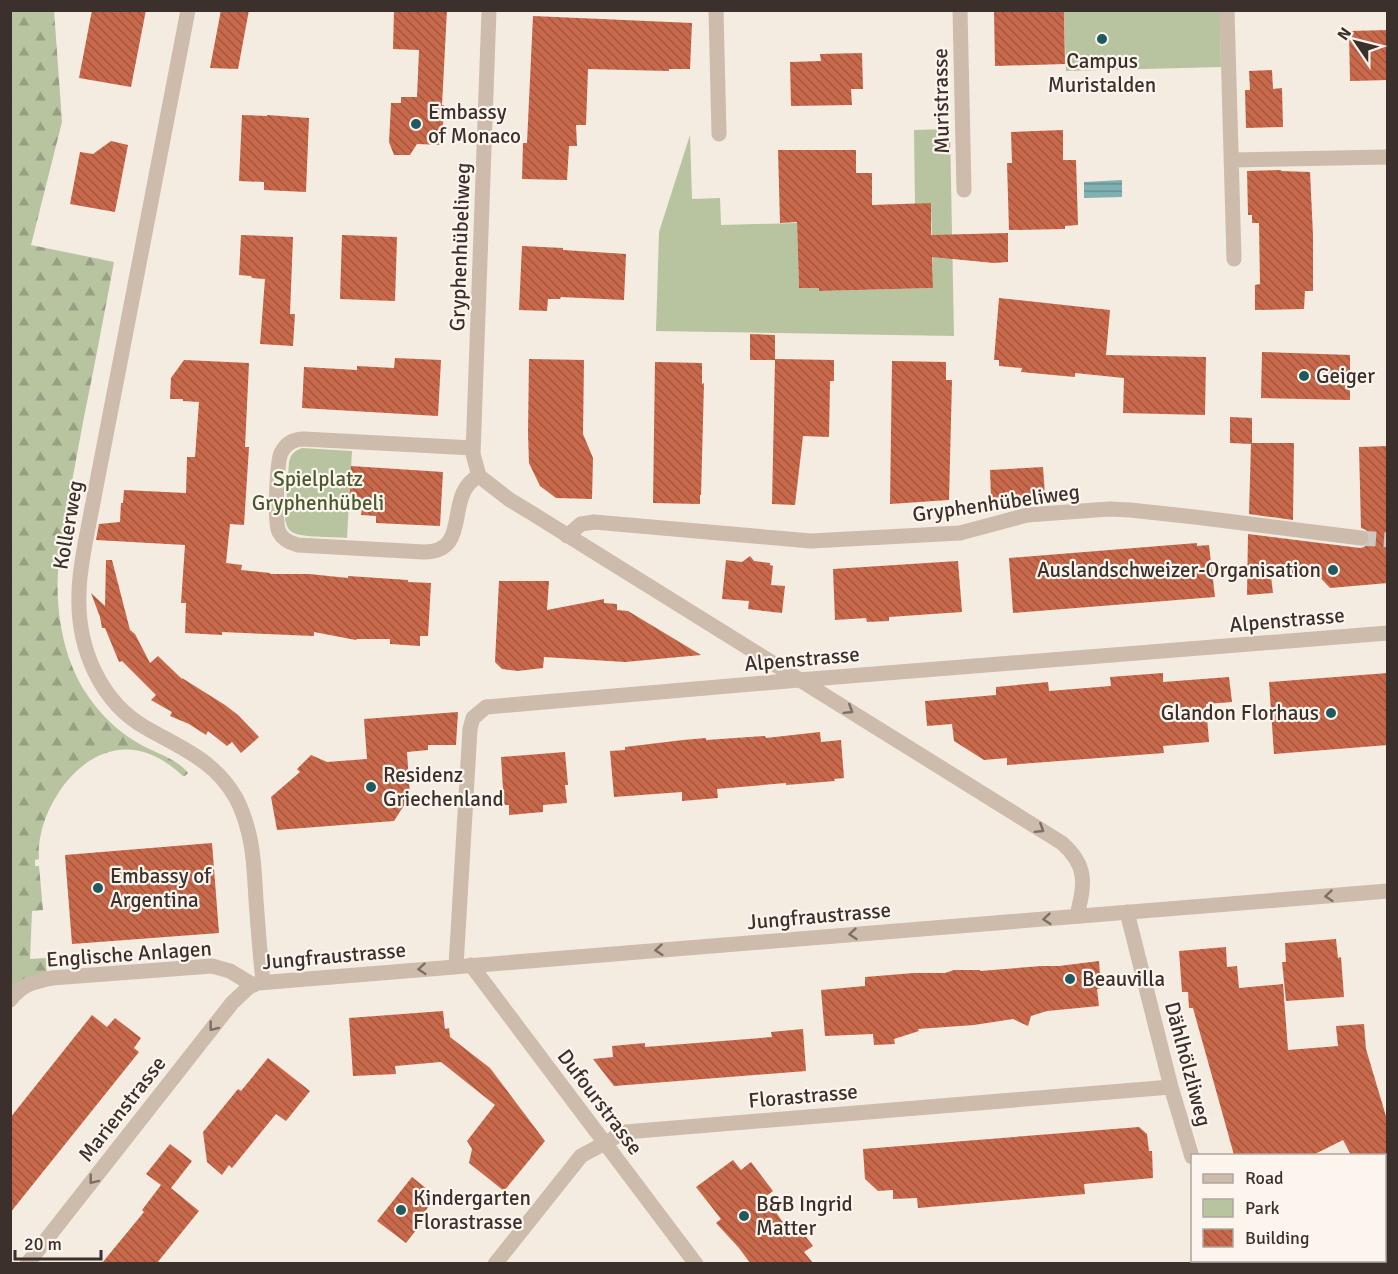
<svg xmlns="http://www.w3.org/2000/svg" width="1398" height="1274" font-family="Signika,sans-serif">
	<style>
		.forest { fill: url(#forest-firs) }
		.park { fill: #b8c4a0 }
		.water { fill: url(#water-rules) }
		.building { fill: url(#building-back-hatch) }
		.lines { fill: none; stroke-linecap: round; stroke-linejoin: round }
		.minor-tunnel { stroke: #cfc6bd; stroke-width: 15; stroke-dasharray: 15 8; stroke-linecap: butt }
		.service { stroke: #cdbbac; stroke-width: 15 }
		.pedestrian { stroke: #cdbbac; stroke-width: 15 }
		.minor { stroke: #cdbbac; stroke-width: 15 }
		.tertiary { stroke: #cdbbac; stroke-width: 15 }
		.tram { stroke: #3b302b; stroke-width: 1.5 }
		.oneway { stroke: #7d6f65 }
		.poi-dot { fill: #1f5a5e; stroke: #fbf5ee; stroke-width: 2 }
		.labels { text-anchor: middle; stroke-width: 4.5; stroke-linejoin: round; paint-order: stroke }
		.poi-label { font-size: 21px; fill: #3b302b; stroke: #fbf5ee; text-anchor: start }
		.street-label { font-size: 21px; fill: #3b302b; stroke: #fbf5ee }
		.park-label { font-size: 21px; fill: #4a5a2e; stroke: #fbf5ee }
	</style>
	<defs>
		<pattern id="forest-firs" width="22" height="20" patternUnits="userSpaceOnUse" patternTransform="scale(1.5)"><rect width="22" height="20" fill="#b8c4a0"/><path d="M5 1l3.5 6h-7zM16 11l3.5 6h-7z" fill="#97a083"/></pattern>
		<pattern id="water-rules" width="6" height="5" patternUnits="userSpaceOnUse" patternTransform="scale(1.5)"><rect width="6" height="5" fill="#7fb0b2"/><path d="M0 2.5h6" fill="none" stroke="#699091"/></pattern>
		<pattern id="building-back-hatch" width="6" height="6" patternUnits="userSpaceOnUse" patternTransform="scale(1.5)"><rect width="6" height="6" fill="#c8694b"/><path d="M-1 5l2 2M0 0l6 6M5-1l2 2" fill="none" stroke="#a4573f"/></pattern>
	</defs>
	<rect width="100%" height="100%" fill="#f4ebe1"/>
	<path class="forest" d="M54,10L62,122L31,245L114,262C104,315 94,369 83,422C78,449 73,476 68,503C65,523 61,542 59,562C54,604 62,657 86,693C99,713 117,731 138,743C154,753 177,758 188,773L185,776H183C174,768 164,760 152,755C112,738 76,763 56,797C45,814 37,839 39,859L35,860V866H39L43,910L32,911L30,959L46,958L47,977L11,996L10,11Z"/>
	<path class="park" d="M1064,11H1220L1221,67L1066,71Z
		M950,129L954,336L656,331L659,232L690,135L692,199L720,198L721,225L797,223L799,288H819L820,291L933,288L931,203L915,204L914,130Z
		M302,448L352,451L347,538C336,537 300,538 292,532C287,529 287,525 285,520L289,462C291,454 294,451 302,448Z"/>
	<path class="water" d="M1122,180V197L1084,198V182Z"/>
	<path class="building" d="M92,10H146L131,87L79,78Z
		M221,10H249L238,69L210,68Z
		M394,10H447L442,105H444L442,145L417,144L410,155H394L389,142L391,103H401V97H417L419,50L393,49Z
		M994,10H1064L1065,64L995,66Z
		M533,16L692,23L690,69H669V71L588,69L586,125H576L577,146H569L567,180L522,179L523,143H527Z
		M1388,30V80L1350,81L1349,31Z
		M862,53L863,89H851L852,105L791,106L790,62L821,61L820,54Z
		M1272,70L1273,89L1282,88L1283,127L1246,128L1245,90H1250L1249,71Z
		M242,115L267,116V115L309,118L306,192L264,190V182L239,181Z
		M1063,130V160H1076L1078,225L1065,226V229L1009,230L1007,163H1012L1011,132Z
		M111,141L128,145L115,212L70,204L80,152L93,154Z
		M778,150H856V173H872V205L931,203V235L1008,233V262L994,263L932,257L933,288L819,291V288H799L797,222L780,223Z
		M1281,170V171L1310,172L1313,235V291H1305L1304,309L1255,310V285L1260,284L1259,223H1252V215H1248L1247,171Z
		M241,235L293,237L290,314H295L293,346L260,344L265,279L252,278L251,276L239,275Z
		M342,235L397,237L395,301L340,299Z
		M522,246L563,248V250L626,254L624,300L561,297L560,299H548L547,311L519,310Z
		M999,298L1110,310L1106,355L1206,357L1205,415L1123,413L1124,378L1075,373V377L1021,372L1022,368L999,366V360H994Z
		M750,334L775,335V359L834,360V381H830L829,437L803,436L795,505L772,504L775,360H750Z
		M1262,352L1350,355V400L1261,398Z
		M395,358L441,360L438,416L302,408L304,367L357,370V366L394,368Z
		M529,359L584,360L583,434L593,458L592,499L556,498L540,486L529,463L528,433Z
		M184,360L249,363L245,447H249L244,525L230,524L226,563L242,565L241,570L270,573V574H309L348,578V576L408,580V582L431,583L428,636H420V646L390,644V639H357L356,640L314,632V636L222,632V635L185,633L186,603H181L185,545L96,540L99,524L120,522L121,503H123L124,490L186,493L187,457H195L199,402L183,401V399H170L171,378Z
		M892,361L946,362V380H952L949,500L890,504Z
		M655,362L702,363V384L704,383L701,495H700V504L653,503Z
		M1230,417L1252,418V443H1294L1293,520L1249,514L1251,444L1230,443Z
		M1388,446V583L1330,588L1316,573L1271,576L1273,593L1247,595L1248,534L1360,548L1364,547L1368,544L1371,539L1370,534L1366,530L1361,528L1359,447Z
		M351,466L443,472L440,526L376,523V516L361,515L362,508L349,507Z
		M1043,467L1045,495L991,498L990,470Z
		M1197,543V546L1209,545L1215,597L1013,613L1009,558Z
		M750,556L754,561L770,563V565L773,566L771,585L785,586L782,613L748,609L749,601L722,599L726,560L742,562Z
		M106,560H112L130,630L135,634L150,663L158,656L182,679V678L225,705L238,715L259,737L241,753L232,742L227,746L208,731L206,735L189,724L170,716L172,712L151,700L156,695L122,661L119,662L105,628H102L100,617L91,593L105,606Z
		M958,561L962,612L889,617V621L867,622L866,618L835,620L833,569Z
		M499,581H549L547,610L604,599V603L617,604V610L628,611L701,655L625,662L544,657L543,668L518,671L502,669L495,662Z
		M1163,673V682L1229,677L1232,702L1206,704L1209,742L1163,746L1164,753L1007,765V758L984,760L954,741L952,724L927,726L925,701L996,695V687L1048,682L1049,691L1111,686L1110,677Z
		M1388,673V745L1274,754L1269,682Z
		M458,712L456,745H428V750L407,752L410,796L394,821L277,830L271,797L300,772L297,769L311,755L327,762L367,759L364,719Z
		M820,732L821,742L841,740L844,778L834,779L835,781L786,785V783L717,789L718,798L682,801V792L614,797L610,751L625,750V747L683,740L706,738V740L765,736L766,738Z
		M565,752L568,785H565L567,803L543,805V812L509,815V805H504L501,757Z
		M212,843L219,933L72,944L65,855Z
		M1336,939L1338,958L1341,957L1344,997L1286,1001L1282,962H1286L1285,943Z
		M1226,947L1227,967L1237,966L1239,988L1283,984L1288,1050L1338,1046L1336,1026L1364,1024L1366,1049L1388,1123V1155H1351L1343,1140L1313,1155H1234L1193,1008H1189L1188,992H1182L1179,951Z
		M1099,961L1101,988L1097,989L1099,1006L1047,1011L1031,1016L1028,1026L1013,1019L974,1025L918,1029L919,1031L894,1039L895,1044L874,1045L873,1034L825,1036L821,990L865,986V977L914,973H945L954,970H980V971L1042,966H1059Z
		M443,1011L445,1029L449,1028L450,1037L490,1068L545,1141L504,1191L469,1163L472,1149L467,1141L495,1105L441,1062L395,1066L396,1074L353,1076L349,1018Z
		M92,1015L107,1027L115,1018L141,1038L134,1048L139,1052L10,1213V1118Z
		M803,1029L806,1071L614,1086L593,1059L613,1057L612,1046L645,1043V1047L772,1037L771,1032Z
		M268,1058L310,1091L286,1121L276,1114L232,1168L229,1165L222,1175L207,1162L203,1132L238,1089L241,1091Z
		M1139,1127L1147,1134L1149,1151H1152L1153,1178L1084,1184L1085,1194L918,1208L917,1198L893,1199V1190L878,1191L865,1179L863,1149Z
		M170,1144L192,1161L171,1188L199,1211L157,1263H102L144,1212L142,1210L161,1185L146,1174Z
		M733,1160L741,1170L751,1162L773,1191L765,1197L792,1235L800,1229L813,1246L804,1252L813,1263H750L739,1248L716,1223L721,1219L696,1187Z
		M412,1177L437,1197L416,1222L420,1225L406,1243L377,1221Z"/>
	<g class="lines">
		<path class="minor-tunnel" d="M1361,538L1388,540"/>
		<path class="service" d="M1227,10L1234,259
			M1231,160L1388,157"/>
		<path class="pedestrian" d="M10,1000C23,984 33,982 52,978"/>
		<path class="minor" d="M188,10L85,544C82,561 79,577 79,594C77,647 100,703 148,729C183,749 215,761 236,798C253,831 254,864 256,900C258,927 260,955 263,982
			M489,10L473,454L479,476L510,500L530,512L1062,843C1089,867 1084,885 1077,916
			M716,10L719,134
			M960,10L964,190
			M473,448L304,439C294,439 286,443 281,453C277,462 274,524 279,532C283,540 290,543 298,545L424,552C473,552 443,494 479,476
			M567,536L581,524L594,522L811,541L960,533L1027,515L1109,509L1130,510L1195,517L1361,538
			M1127,912L1171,1087L1192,1157
			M471,965L696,1264
			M456,966L470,729L473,718L486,707L799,680L1388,633
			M52,978L212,966L230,971L253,985
			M1224,1260V1264
			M495,1264L581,1156L625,1132L1171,1087"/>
		<path class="tertiary" d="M27,1264L232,1003L249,987L258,983L1388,891"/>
		<path class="tram" d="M1384,1264L1388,1262"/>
	</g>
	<defs><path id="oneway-chevron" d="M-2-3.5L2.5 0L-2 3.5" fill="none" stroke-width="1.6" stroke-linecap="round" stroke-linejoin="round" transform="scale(1.5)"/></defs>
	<g class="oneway">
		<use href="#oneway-chevron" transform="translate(849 710) rotate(32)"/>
		<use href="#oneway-chevron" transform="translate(1040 829) rotate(32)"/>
		<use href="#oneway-chevron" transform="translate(1329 896) rotate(175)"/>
		<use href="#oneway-chevron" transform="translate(1047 919) rotate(175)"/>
		<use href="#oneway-chevron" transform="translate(853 934) rotate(175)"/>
		<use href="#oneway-chevron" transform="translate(659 950) rotate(175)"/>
		<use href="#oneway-chevron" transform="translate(422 969) rotate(175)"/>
		<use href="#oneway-chevron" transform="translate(213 1027) rotate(128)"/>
		<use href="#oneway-chevron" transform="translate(93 1180) rotate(128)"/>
	</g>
	<g class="poi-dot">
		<circle cx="1102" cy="39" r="6"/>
		<circle cx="416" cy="124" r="6"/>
		<circle cx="1304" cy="376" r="6"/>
		<circle cx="1333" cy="570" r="6"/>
		<circle cx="1331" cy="713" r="6"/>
		<circle cx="371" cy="787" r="6"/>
		<circle cx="98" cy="888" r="6"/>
		<circle cx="1070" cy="979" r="6"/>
		<circle cx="401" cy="1210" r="6"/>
		<circle cx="744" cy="1216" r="6"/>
	</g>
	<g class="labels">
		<g class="poi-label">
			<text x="1102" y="68" text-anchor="middle">Campus<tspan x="1102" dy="24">Muristalden</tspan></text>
			<text x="428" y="119">Embassy<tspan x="428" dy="24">of Monaco</tspan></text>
			<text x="1316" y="383">Geiger</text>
			<text x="1321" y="577" text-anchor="end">Auslandschweizer-Organisation</text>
			<text x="1319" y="720" text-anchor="end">Glandon Florhaus</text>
			<text x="383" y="782">Residenz<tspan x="383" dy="24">Griechenland</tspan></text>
			<text x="110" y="883">Embassy of<tspan x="110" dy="24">Argentina</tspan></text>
			<text x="1082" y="986">Beauvilla</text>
			<text x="413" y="1205">Kindergarten<tspan x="413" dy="24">Florastrasse</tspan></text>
			<text x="756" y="1211">B&amp;B Ingrid<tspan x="756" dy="24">Matter</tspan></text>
		</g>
		<g class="street-label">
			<text transform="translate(941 101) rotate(-91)" y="7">Muristrasse</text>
			<text transform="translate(460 247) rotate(-88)" y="7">Gryphenhübeliweg</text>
			<text transform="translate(996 503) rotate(-8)" y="7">Gryphenhübeliweg</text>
			<text transform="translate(68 525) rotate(-80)" y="7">Kollerweg</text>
			<text transform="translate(1287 620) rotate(-5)" y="7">Alpenstrasse</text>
			<text transform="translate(802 659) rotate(-5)" y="7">Alpenstrasse</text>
			<text transform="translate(819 916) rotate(-5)" y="7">Jungfraustrasse</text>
			<text transform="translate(129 954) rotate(-4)" y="7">Englische Anlagen</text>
			<text transform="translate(334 956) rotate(-5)" y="7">Jungfraustrasse</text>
			<text transform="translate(1188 1064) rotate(75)" y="7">Dählhölzliweg</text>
			<text transform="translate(803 1096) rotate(-5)" y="7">Florastrasse</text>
			<text transform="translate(600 1102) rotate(53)" y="7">Dufourstrasse</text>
			<text transform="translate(122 1109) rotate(-52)" y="7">Marienstrasse</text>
		</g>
		<g class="park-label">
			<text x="318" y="486">Spielplatz<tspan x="318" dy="24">Gryphenhübeli</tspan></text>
		</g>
	</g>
	<rect width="1398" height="1274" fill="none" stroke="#3b302b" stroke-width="24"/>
	<rect x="1191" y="1154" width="195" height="108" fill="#fbf5ee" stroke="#aea6a0" stroke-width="1.5"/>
	<rect x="1203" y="1174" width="30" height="9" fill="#cdbbac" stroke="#aea6a0" stroke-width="1.5"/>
	<text x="1245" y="1184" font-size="18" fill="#3b302b">Road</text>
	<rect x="1203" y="1199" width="30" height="18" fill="#b8c4a0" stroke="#aea6a0" stroke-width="1.5"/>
	<text x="1245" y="1214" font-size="18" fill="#3b302b">Park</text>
	<rect x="1203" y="1229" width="30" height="18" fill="url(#building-back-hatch)" stroke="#aea6a0" stroke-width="1.5"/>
	<text x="1245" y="1244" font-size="18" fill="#3b302b">Building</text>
	<g transform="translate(1356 42) rotate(305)" stroke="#fbf5ee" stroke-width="4.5" paint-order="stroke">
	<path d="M0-4.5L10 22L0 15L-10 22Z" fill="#3b302b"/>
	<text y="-9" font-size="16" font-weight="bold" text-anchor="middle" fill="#3b302b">N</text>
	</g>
	<path d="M15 1250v9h86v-9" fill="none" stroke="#3b302b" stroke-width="3"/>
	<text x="24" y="1250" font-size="18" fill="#3b302b" stroke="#fbf5ee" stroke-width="4.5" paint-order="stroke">20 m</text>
</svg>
